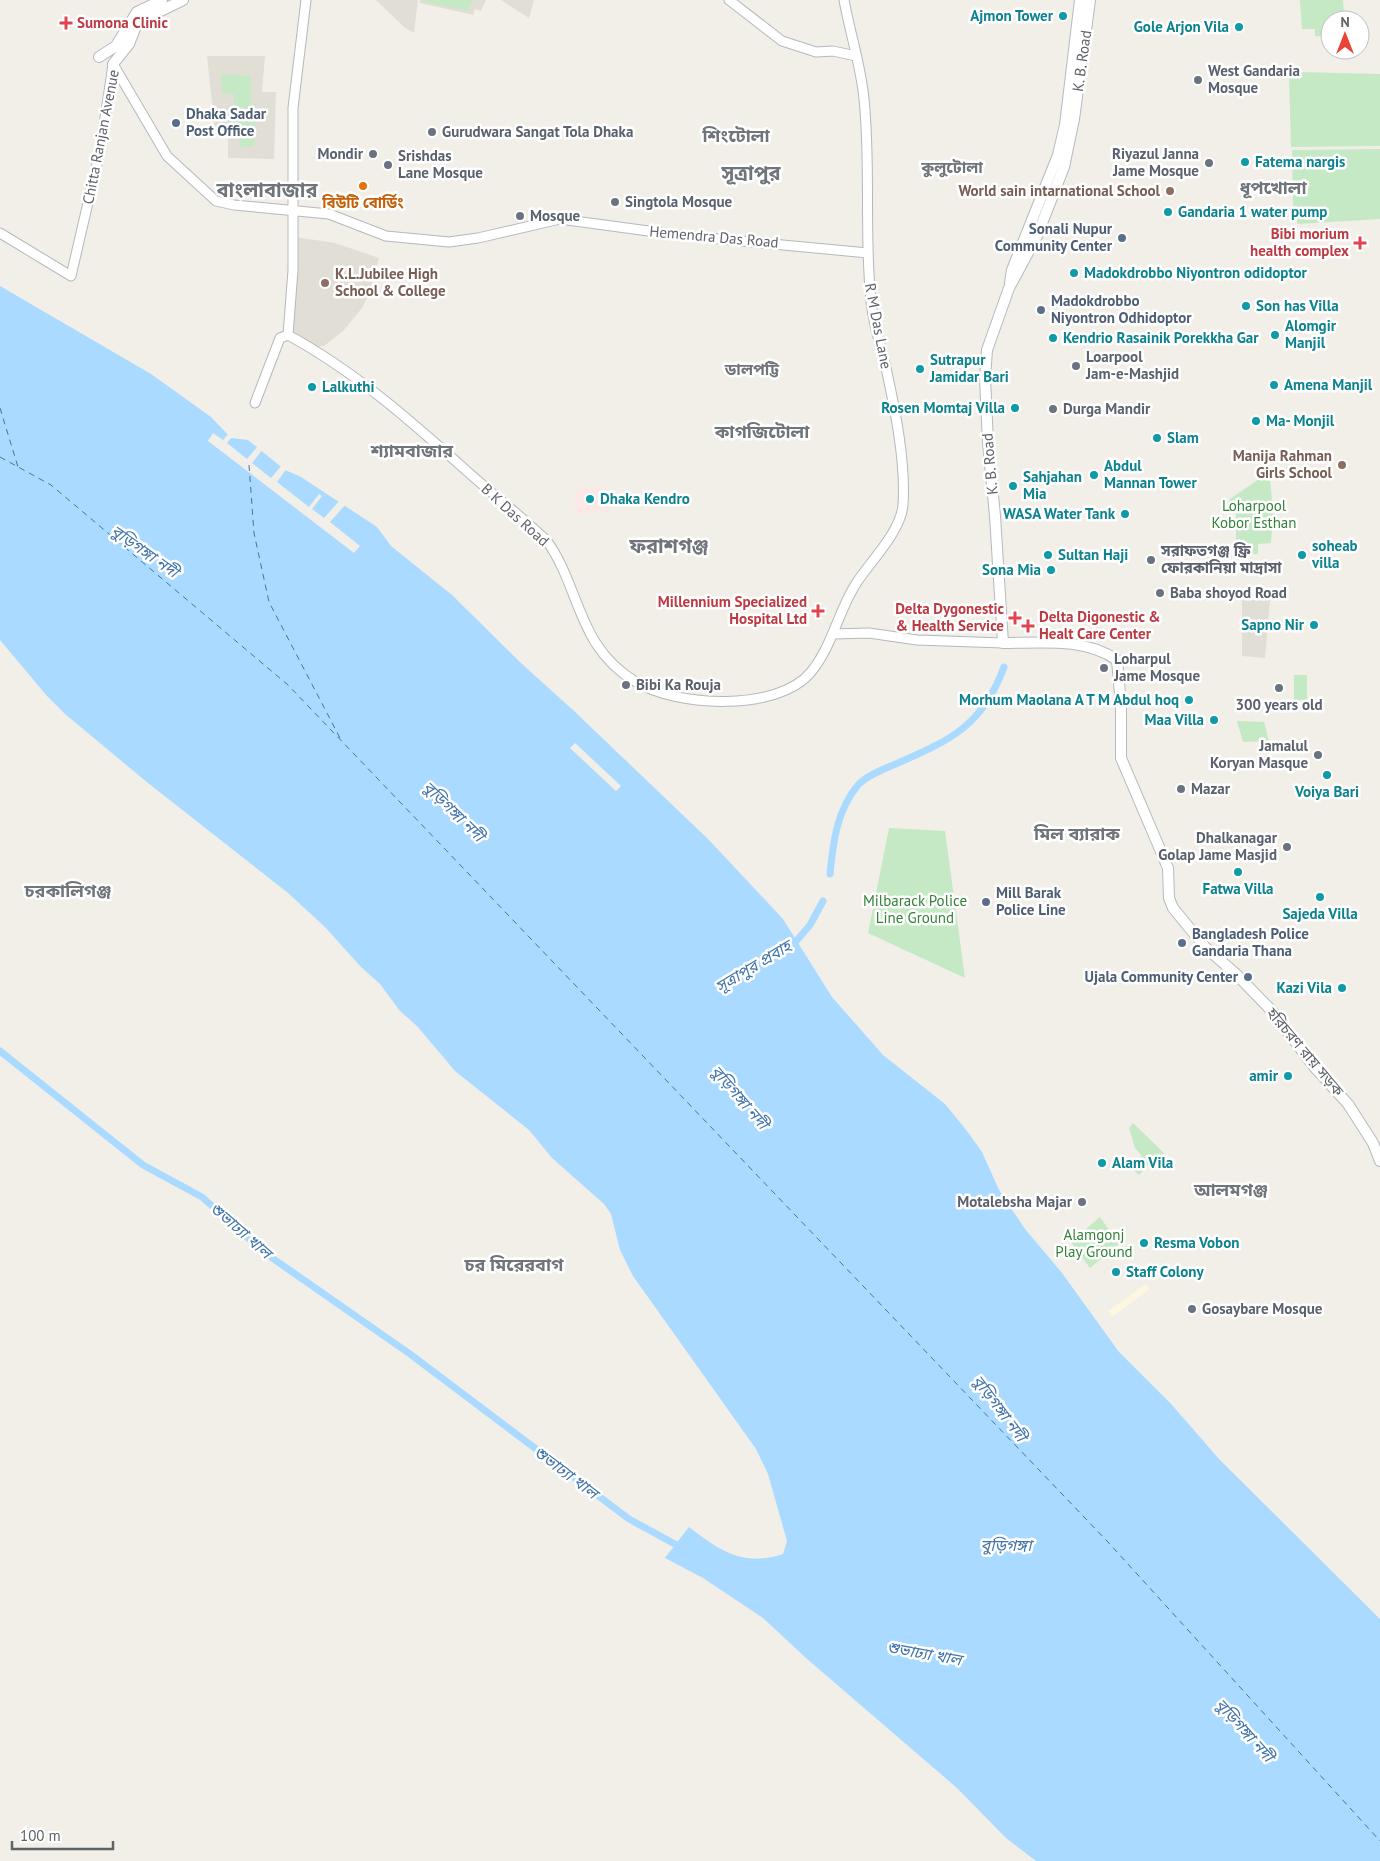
<svg xmlns="http://www.w3.org/2000/svg" width="1380" height="1861" font-family="'PT Sans','Noto Sans Bengali',sans-serif">
	<style>
		.commercial { fill: #fef7e0 }
		.education { fill: #e1ded6 }
		.medical { fill: #fce8e6 }
		.green { fill: #c5e8c5 }
		.water { fill: #aadaff }
		.pier { fill: #f1efe8 }
		.lines { fill: none; stroke-linecap: round; stroke-linejoin: round }
		.canal { stroke: #aadaff; stroke-width: 7 }
		.ferry { stroke: #4174aa; stroke-width: 1; stroke-dasharray: 6 5; stroke-linecap: butt }
		.tertiary-casing { stroke: #b5b8bc; stroke-width: 11 }
		.secondary-casing { stroke: #b6babf; stroke-width: 12 }
		.tertiary { stroke: #fff; stroke-width: 9 }
		.secondary { stroke: #fff; stroke-width: 10 }
		.culture-dot { fill: #0f9aa8; stroke: #fff; stroke-width: 2 }
		.health-dot { fill: #e0444e; stroke: #fff; stroke-width: 2 }
		.worship-dot { fill: #6b7280; stroke: #fff; stroke-width: 2 }
		.service-dot { fill: #5c6f8a; stroke: #fff; stroke-width: 2 }
		.food-dot { fill: #e8710a; stroke: #fff; stroke-width: 2 }
		.education-dot { fill: #8d6e63; stroke: #fff; stroke-width: 2 }
		.labels { text-anchor: middle; stroke-width: 5; stroke-linejoin: round; paint-order: stroke }
		.culture-label { font-size: 15px; font-weight: bold; fill: #0d838f; stroke: #fff; text-anchor: start }
		.health-label { font-size: 15px; font-weight: bold; fill: #be3a42; stroke: #fff; text-anchor: end }
		.street-label { font-size: 15px; fill: #5f6368; stroke: #fff }
		.worship-label { font-size: 15px; font-weight: bold; fill: #5b616d; stroke: #fff; text-anchor: start }
		.service-label { font-size: 15px; font-weight: bold; fill: #4e5e75; stroke: #fff; text-anchor: start }
		.education-label { font-size: 15px; font-weight: bold; fill: #785e54; stroke: #fff; text-anchor: end }
		.food-label { font-size: 15px; font-weight: bold; fill: #c56008; stroke: #fff }
		.park-label { font-size: 15px; fill: #348238; stroke: #fff }
		.neighbourhood-label { font-size: 16px; font-weight: bold; fill: #70757a; stroke: #fff }
		.water-label { font-size: 16px; font-style: italic; fill: #4174aa; stroke: #fff }
		.quarter-label { font-size: 18px; font-weight: bold; fill: #70757a; stroke: #fff }
		.district-label { font-size: 20px; font-weight: bold; fill: #70757a; stroke: #fff }
	</style>
	<rect width="100%" height="100%" fill="#f1efe8"/>
	<path class="commercial" d="M1146,1284L1149,1290L1112,1317L1108,1311Z"/>
	<path class="education" d="M376,0H418L414,33L404,27Z
		M420,0H486L481,11L475,9L473,15L420,3Z
		M501,0H534L529,18Z
		M207,56H265L262,92H276L274,159L228,158V136L215,131Z
		M296,237L335,243L379,258L369,294L362,308L344,330L324,346L311,348L288,335Z
		M1242,600H1270L1265,658L1242,656Z"/>
	<path class="medical" d="M606,486L609,512L575,514V489Z"/>
	<path class="green" d="M425,0H472L468,11L425,2Z
		M1300,0H1343L1344,19L1328,20V37L1315,36V29H1302Z
		M1298,72L1380,74V146L1291,147L1289,75Z
		M221,74L251,76V106H256L254,146L239,147L240,128H233L234,94L222,93Z
		M1380,149V219L1297,224V206H1293L1292,150Z
		M1262,477L1270,479L1273,512L1271,543L1258,544V554H1236V509L1228,508L1230,499Z
		M1294,675H1307V700H1294Z
		M1237,721L1264,722L1269,741L1243,742Z
		M889,828L945,831L965,978L868,933Z
		M1133,1123L1164,1153L1152,1166L1148,1165L1139,1175L1131,1168L1142,1156L1135,1148L1129,1128Z
		M1100,1217L1119,1244L1090,1268L1071,1242Z"/>
	<path class="water" d="M0,286L151,374L211,417L231,438L248,440L285,470L301,477L377,527L391,546L452,595L522,664L574,711L709,840L783,919L832,997L883,1055L945,1104L967,1131L982,1152L999,1190L1025,1229L1062,1273L1119,1352L1172,1405L1219,1459L1380,1619V1861H1036L1006,1838L957,1788L806,1658L763,1618L703,1578L665,1558L689,1527C720,1551 743,1567 783,1554L787,1541L768,1474L756,1449L633,1276L620,1250L611,1214L604,1204L552,1158L529,1130L455,1071L417,1026L400,1011L380,984L361,967L325,927L288,893L148,783L65,714L47,696L0,640Z"/>
	<path class="pier" d="M213,433L223,440L229,433L233,436L227,443L247,459L258,446L263,449L252,463L271,478L282,465L287,468L277,482L309,507L319,494L322,496L312,509L324,518L340,500L346,504L330,522L360,546L354,553L208,441Z
		M575,743L621,786L616,791L570,748Z"/>
	<g class="lines">
		<path class="canal" d="M830,874C833,842 837,810 858,785C867,775 886,768 898,763C951,740 983,725 1004,667
			M792,946L810,925L823,901
			M0,1051L143,1165L202,1197L265,1253L410,1354L629,1519L684,1549"/>
		<path class="ferry" d="M0,408L18,467
			M0,457L51,485L288,685L1107,1541L1380,1841
			M249,465L254,533L269,602L340,738"/>
		<g class="tertiary-casing">
			<path id="tertiary" d="M729,0L782,41L816,52L833,51L856,56
				M113,64L167,156L216,201L234,205L329,214L386,236L449,242L478,238L560,219L678,235L868,253
				M0,233L71,276L100,151L113,65
				M288,335C356,372 412,422 469,473C495,496 522,517 547,541C581,589 577,647 636,682C677,707 778,712 811,672C833,645 838,611 857,582C871,561 901,531 903,505C906,463 895,409 886,368C881,346 873,324 871,301C864,234 871,166 864,99C861,66 850,33 844,0
				M288,335L293,270V108L306,0
				M255,403L280,338L288,335
				M833,634L869,633L917,640L1003,643"/>
		</g>
		<g class="secondary-casing">
			<path id="secondary" d="M1090,0L1074,119L1064,167L1037,236L1009,288L987,350L985,378L988,443L995,516L1003,643C1041,643 1084,637 1117,660L1121,705V758L1168,868L1169,898L1173,908L1205,947L1236,974L1271,1010L1316,1069L1348,1104L1373,1143L1380,1161
				M99,57L116,46L137,12L162,0
				M113,64L129,44L136,26L140,21L183,0
				M1010,283L1012,270L1058,155L1065,125L1080,0"/>
		</g>
		<use href="#tertiary" class="tertiary"/>
		<use href="#secondary" class="secondary"/>
	</g>
	<g class="culture-dot">
		<circle cx="1063" cy="16" r="5"/>
		<circle cx="1239" cy="27" r="5"/>
		<circle cx="1245" cy="162" r="5"/>
		<circle cx="1168" cy="212" r="5"/>
		<circle cx="1074" cy="273" r="5"/>
		<circle cx="1246" cy="306" r="5"/>
		<circle cx="1275" cy="335" r="5"/>
		<circle cx="1053" cy="338" r="5"/>
		<circle cx="920" cy="369" r="5"/>
		<circle cx="1274" cy="385" r="5"/>
		<circle cx="312" cy="387" r="5"/>
		<circle cx="1015" cy="408" r="5"/>
		<circle cx="1256" cy="421" r="5"/>
		<circle cx="1157" cy="438" r="5"/>
		<circle cx="1094" cy="475" r="5"/>
		<circle cx="1013" cy="486" r="5"/>
		<circle cx="590" cy="499" r="5"/>
		<circle cx="1125" cy="514" r="5"/>
		<circle cx="1048" cy="555" r="5"/>
		<circle cx="1302" cy="555" r="5"/>
		<circle cx="1051" cy="570" r="5"/>
		<circle cx="1314" cy="625" r="5"/>
		<circle cx="1189" cy="700" r="5"/>
		<circle cx="1214" cy="720" r="5"/>
		<circle cx="1327" cy="775" r="5"/>
		<circle cx="1238" cy="872" r="5"/>
		<circle cx="1320" cy="897" r="5"/>
		<circle cx="1342" cy="988" r="5"/>
		<circle cx="1288" cy="1076" r="5"/>
		<circle cx="1102" cy="1163" r="5"/>
		<circle cx="1144" cy="1243" r="5"/>
		<circle cx="1116" cy="1272" r="5"/>
	</g>
	<g class="health-dot">
		<path d="M63.5 15.5h5v5h5v5h-5v5h-5v-5h-5v-5h5z"/>
		<path d="M1357.5 235.5h5v5h5v5h-5v5h-5v-5h-5v-5h5z"/>
		<path d="M815.5 603.5h5v5h5v5h-5v5h-5v-5h-5v-5h5z"/>
		<path d="M1012.5 610.5h5v5h5v5h-5v5h-5v-5h-5v-5h5z"/>
		<path d="M1025.5 618.5h5v5h5v5h-5v5h-5v-5h-5v-5h5z"/>
	</g>
	<g class="worship-dot">
		<circle cx="1198" cy="80" r="5"/>
		<circle cx="432" cy="132" r="5"/>
		<circle cx="373" cy="154" r="5"/>
		<circle cx="1209" cy="163" r="5"/>
		<circle cx="388" cy="165" r="5"/>
		<circle cx="615" cy="202" r="5"/>
		<circle cx="520" cy="216" r="5"/>
		<circle cx="1076" cy="366" r="5"/>
		<circle cx="1053" cy="409" r="5"/>
		<circle cx="1151" cy="560" r="5"/>
		<circle cx="1160" cy="593" r="5"/>
		<circle cx="1104" cy="668" r="5"/>
		<circle cx="626" cy="685" r="5"/>
		<circle cx="1279" cy="688" r="5"/>
		<circle cx="1318" cy="755" r="5"/>
		<circle cx="1181" cy="789" r="5"/>
		<circle cx="1287" cy="847" r="5"/>
		<circle cx="1082" cy="1202" r="5"/>
		<circle cx="1192" cy="1309" r="5"/>
	</g>
	<g class="service-dot">
		<circle cx="176" cy="123" r="5"/>
		<circle cx="1122" cy="238" r="5"/>
		<circle cx="1041" cy="310" r="5"/>
		<circle cx="986" cy="902" r="5"/>
		<circle cx="1182" cy="943" r="5"/>
		<circle cx="1248" cy="977" r="5"/>
	</g>
	<circle class="food-dot" cx="363" cy="186" r="5"/>
	<g class="education-dot">
		<circle cx="1170" cy="191" r="5"/>
		<circle cx="325" cy="283" r="5"/>
		<circle cx="1342" cy="465" r="5"/>
	</g>
	<g class="labels">
		<g class="culture-label">
			<text x="1053" y="21" text-anchor="end">Ajmon Tower</text>
			<text x="1229" y="32" text-anchor="end">Gole Arjon Vila</text>
			<text x="1255" y="167">Fatema nargis</text>
			<text x="1178" y="217">Gandaria 1 water pump</text>
			<text x="1084" y="278">Madokdrobbo Niyontron odidoptor</text>
			<text x="1256" y="311">Son has Villa</text>
			<text x="1285" y="331">Alomgir<tspan x="1285" dy="17">Manjil</tspan></text>
			<text x="1063" y="343">Kendrio Rasainik Porekkha Gar</text>
			<text x="930" y="365">Sutrapur<tspan x="930" dy="17">Jamidar Bari</tspan></text>
			<text x="1284" y="390">Amena Manjil</text>
			<text x="322" y="392">Lalkuthi</text>
			<text x="1005" y="413" text-anchor="end">Rosen Momtaj Villa</text>
			<text x="1266" y="426">Ma- Monjil</text>
			<text x="1167" y="443">Slam</text>
			<text x="1104" y="471">Abdul<tspan x="1104" dy="17">Mannan Tower</tspan></text>
			<text x="1023" y="482">Sahjahan<tspan x="1023" dy="17">Mia</tspan></text>
			<text x="600" y="504">Dhaka Kendro</text>
			<text x="1115" y="519" text-anchor="end">WASA Water Tank</text>
			<text x="1312" y="551">soheab<tspan x="1312" dy="17">villa</tspan></text>
			<text x="1058" y="560">Sultan Haji</text>
			<text x="1041" y="575" text-anchor="end">Sona Mia</text>
			<text x="1304" y="630" text-anchor="end">Sapno Nir</text>
			<text x="1179" y="705" text-anchor="end">Morhum Maolana A T M Abdul hoq</text>
			<text x="1204" y="725" text-anchor="end">Maa Villa</text>
			<text x="1327" y="797" text-anchor="middle">Voiya Bari</text>
			<text x="1238" y="894" text-anchor="middle">Fatwa Villa</text>
			<text x="1320" y="919" text-anchor="middle">Sajeda Villa</text>
			<text x="1332" y="993" text-anchor="end">Kazi Vila</text>
			<text x="1278" y="1081" text-anchor="end">amir</text>
			<text x="1112" y="1168">Alam Vila</text>
			<text x="1154" y="1248">Resma Vobon</text>
			<text x="1126" y="1277">Staff Colony</text>
		</g>
		<g class="health-label">
			<text x="77" y="28" text-anchor="start">Sumona Clinic</text>
			<text x="1349" y="239">Bibi morium<tspan x="1349" dy="17">health complex</tspan></text>
			<text x="807" y="607">Millennium Specialized<tspan x="807" dy="17">Hospital Ltd</tspan></text>
			<text x="1004" y="614">Delta Dygonestic<tspan x="1004" dy="17">&amp; Health Service</tspan></text>
			<text x="1039" y="622" text-anchor="start">Delta Digonestic &amp;<tspan x="1039" dy="17">Healt Care Center</tspan></text>
		</g>
		<g class="street-label">
			<text transform="translate(1082 61) rotate(-82)" y="5">K. B. Road</text>
			<text transform="translate(101 137) rotate(-79)" y="5">Chitta Ranjan Avenue</text>
			<text transform="translate(714 237) rotate(5)" y="5">Hemendra Das Road</text>
			<text transform="translate(878 326) rotate(79)" y="5">R M Das Lane</text>
			<text transform="translate(990 464) rotate(-95)" y="5">K. B. Road</text>
			<text transform="translate(515 515) rotate(42)" y="5">B K Das Road</text>
			<text transform="translate(1305 1052) rotate(50)" y="5">হরিচরণ রায় সড়ক</text>
		</g>
		<g class="worship-label">
			<text x="1208" y="76">West Gandaria<tspan x="1208" dy="17">Mosque</tspan></text>
			<text x="442" y="137">Gurudwara Sangat Tola Dhaka</text>
			<text x="363" y="159" text-anchor="end">Mondir</text>
			<text x="1199" y="159" text-anchor="end">Riyazul Janna<tspan x="1199" dy="17">Jame Mosque</tspan></text>
			<text x="398" y="161">Srishdas<tspan x="398" dy="17">Lane Mosque</tspan></text>
			<text x="625" y="207">Singtola Mosque</text>
			<text x="530" y="221">Mosque</text>
			<text x="1086" y="362">Loarpool<tspan x="1086" dy="17">Jam-e-Mashjid</tspan></text>
			<text x="1063" y="414">Durga Mandir</text>
			<text x="1161" y="556">সরাফতগঞ্জ ফ্রি<tspan x="1161" dy="17">ফোরকানিয়া মাদ্রাসা</tspan></text>
			<text x="1170" y="598">Baba shoyod Road</text>
			<text x="1114" y="664">Loharpul<tspan x="1114" dy="17">Jame Mosque</tspan></text>
			<text x="636" y="690">Bibi Ka Rouja</text>
			<text x="1279" y="710" text-anchor="middle">300 years old</text>
			<text x="1308" y="751" text-anchor="end">Jamalul<tspan x="1308" dy="17">Koryan Masque</tspan></text>
			<text x="1191" y="794">Mazar</text>
			<text x="1277" y="843" text-anchor="end">Dhalkanagar<tspan x="1277" dy="17">Golap Jame Masjid</tspan></text>
			<text x="1072" y="1207" text-anchor="end">Motalebsha Majar</text>
			<text x="1202" y="1314">Gosaybare Mosque</text>
		</g>
		<g class="service-label">
			<text x="186" y="119">Dhaka Sadar<tspan x="186" dy="17">Post Office</tspan></text>
			<text x="1112" y="234" text-anchor="end">Sonali Nupur<tspan x="1112" dy="17">Community Center</tspan></text>
			<text x="1051" y="306">Madokdrobbo<tspan x="1051" dy="17">Niyontron Odhidoptor</tspan></text>
			<text x="996" y="898">Mill Barak<tspan x="996" dy="17">Police Line</tspan></text>
			<text x="1192" y="939">Bangladesh Police<tspan x="1192" dy="17">Gandaria Thana</tspan></text>
			<text x="1238" y="982" text-anchor="end">Ujala Community Center</text>
		</g>
		<g class="education-label">
			<text x="1160" y="196">World sain intarnational School</text>
			<text x="335" y="279" text-anchor="start">K.L.Jubilee High<tspan x="335" dy="17">School &amp; College</tspan></text>
			<text x="1332" y="461">Manija Rahman<tspan x="1332" dy="17">Girls School</tspan></text>
		</g>
		<g class="food-label">
			<text x="363" y="208">বিউটি বোর্ডিং</text>
		</g>
		<g class="park-label">
			<text x="1254" y="511">Loharpool<tspan x="1254" dy="17">Kobor Esthan</tspan></text>
			<text x="915" y="906">Milbarack Police<tspan x="915" dy="17">Line Ground</tspan></text>
			<text x="1094" y="1240">Alamgonj<tspan x="1094" dy="17">Play Ground</tspan></text>
		</g>
		<g class="neighbourhood-label">
			<text x="952" y="173">কুলুটোলা</text>
			<text x="752" y="375">ডালপট্টি</text>
		</g>
		<g class="water-label">
			<text transform="translate(145 551) rotate(35)" y="6">বুড়িগঙ্গা নদী</text>
			<text transform="translate(454 811) rotate(44)" y="6">বুড়িগঙ্গা নদী</text>
			<text transform="translate(753 966) rotate(-31)" y="6">সূত্রাপুর প্রবাহ</text>
			<text transform="translate(740 1097) rotate(49)" y="6">বুড়িগঙ্গা নদী</text>
			<text transform="translate(241 1230) rotate(41)" y="6">শুভাঢ্যা খাল</text>
			<text transform="translate(1000 1408) rotate(53)" y="6">বুড়িগঙ্গা নদী</text>
			<text transform="translate(566 1472) rotate(37)" y="6">শুভাঢ্যা খাল</text>
			<text x="1006" y="1551">বুড়িগঙ্গা</text>
			<text transform="translate(924 1653) rotate(10)" y="6">শুভাঢ্যা খাল</text>
			<text transform="translate(1245 1730) rotate(48)" y="6">বুড়িগঙ্গা নদী</text>
		</g>
		<g class="quarter-label">
			<text x="736" y="142">শিংটোলা</text>
			<text x="1273" y="194">ধূপখোলা</text>
			<text x="762" y="438">কাগজিটোলা</text>
			<text x="412" y="457">শ্যামবাজার</text>
			<text x="1077" y="840">মিল ব্যারাক</text>
			<text x="68" y="897">চরকালিগঞ্জ</text>
			<text x="1231" y="1196">আলমগঞ্জ</text>
			<text x="514" y="1271">চর মিরেরবাগ</text>
		</g>
		<g class="district-label">
			<text x="751" y="180">সূত্রাপুর</text>
			<text x="267" y="197">বাংলাবাজার</text>
			<text x="669" y="553">ফরাশগঞ্জ</text>
		</g>
	</g>
	<g transform="translate(1345 35)"><circle r="24" fill="#ffffff" stroke="#bfc1c3"/>
	<path d="M0-4L9 19L0 12L-9 19Z" fill="#ea4335"/>
	<text y="-8" font-size="14" font-weight="bold" text-anchor="middle" fill="#5f6368">N</text>
	</g>
	<path d="M12 1841v8h101v-8" fill="none" stroke="#5f6368" stroke-width="2.5"/>
	<text x="20" y="1841" font-size="15" fill="#5f6368" stroke="#ffffff" stroke-width="4" paint-order="stroke">100 m</text>
</svg>
